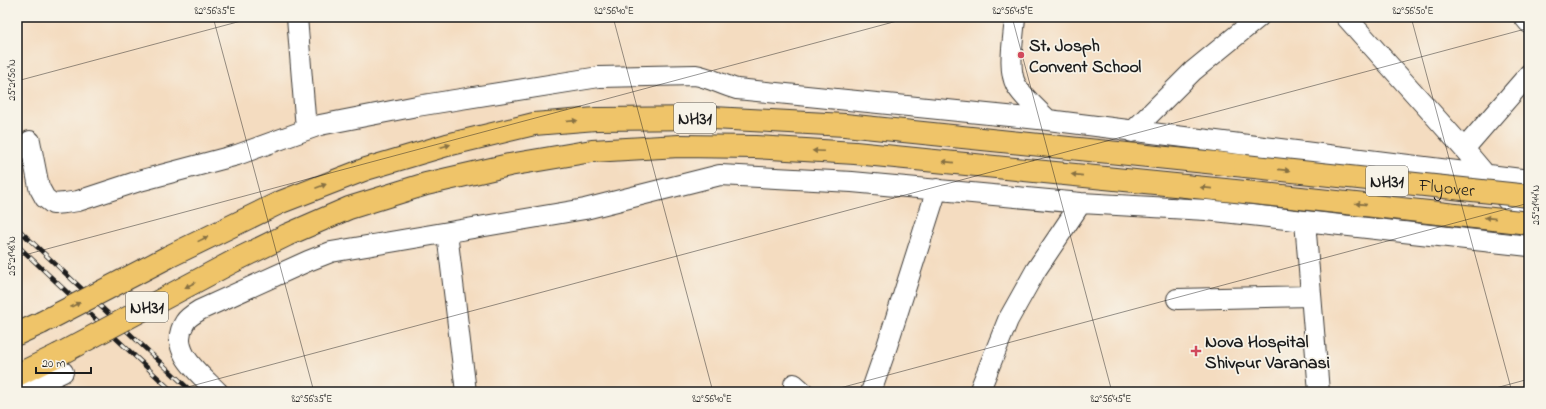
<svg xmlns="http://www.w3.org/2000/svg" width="1546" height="409" font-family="'Indie Flower',sans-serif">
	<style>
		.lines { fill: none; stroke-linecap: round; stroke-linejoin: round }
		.minor-casing { stroke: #3c3935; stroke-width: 22 }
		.highway-casing { stroke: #3c3935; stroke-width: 24 }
		.minor { stroke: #fff; stroke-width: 20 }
		.highway { stroke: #efc469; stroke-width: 22 }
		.rail-casing { stroke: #1c1c1c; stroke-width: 4.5 }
		.rail { stroke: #f7f3e8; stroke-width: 3; stroke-dasharray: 9; stroke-linecap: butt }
		.highway-bridge-casing { stroke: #3c3935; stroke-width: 24; stroke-linecap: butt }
		.highway-bridge { stroke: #efc469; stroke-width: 22 }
		.oneway { fill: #867042 }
		.ticks { fill: none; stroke: #1c1c1c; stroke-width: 1; stroke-opacity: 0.45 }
		.poi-dot { fill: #d1495b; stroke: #f7f3e8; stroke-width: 1.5 }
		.labels { text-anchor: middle; stroke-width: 3.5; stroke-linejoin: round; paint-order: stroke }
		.shield { fill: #f7f3e8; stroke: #5e5c59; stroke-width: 1 }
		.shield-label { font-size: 17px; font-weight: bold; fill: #1c1c1c }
		.poi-label { font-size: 18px; font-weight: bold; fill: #1c1c1c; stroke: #f7f3e8; text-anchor: start }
		.street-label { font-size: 18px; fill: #1c1c1c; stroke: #f7f3e8 }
		.neatline { fill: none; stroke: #1c1c1c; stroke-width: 1.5 }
		.ticks-label { font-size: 10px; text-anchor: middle; fill: #1c1c1c }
	</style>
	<rect width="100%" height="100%" fill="#f7f3e8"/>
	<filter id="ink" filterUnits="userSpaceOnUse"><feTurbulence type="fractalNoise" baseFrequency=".025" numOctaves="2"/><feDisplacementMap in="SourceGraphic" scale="8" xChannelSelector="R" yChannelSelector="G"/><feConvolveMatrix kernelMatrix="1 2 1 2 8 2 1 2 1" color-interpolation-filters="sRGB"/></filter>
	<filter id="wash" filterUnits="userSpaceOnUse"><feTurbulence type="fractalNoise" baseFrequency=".012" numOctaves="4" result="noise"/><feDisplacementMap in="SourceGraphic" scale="16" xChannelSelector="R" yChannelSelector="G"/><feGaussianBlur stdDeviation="0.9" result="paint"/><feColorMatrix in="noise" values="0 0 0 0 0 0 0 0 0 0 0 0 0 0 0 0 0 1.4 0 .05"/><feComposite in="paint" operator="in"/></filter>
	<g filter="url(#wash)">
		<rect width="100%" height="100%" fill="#f4dcc0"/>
	</g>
	<g filter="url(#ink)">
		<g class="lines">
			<g class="minor-casing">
				<path id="minor" d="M297,17L306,129
					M1015,17C1014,36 1007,69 1016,85C1023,97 1038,110 1048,120
					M1346,17L1464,149L1529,226
					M1524,17L1529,23
					M1132,132L1193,71L1259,17
					M30,141L39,187L45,198L53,204L65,203L78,201L139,181L237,155L320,125L417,106L599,77L695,75C709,77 722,85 737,89L1048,120L1529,180
					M1464,149L1529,74
					M1305,221L1319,392
					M447,233L466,392
					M1177,299L1311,296
					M794,384L803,392
					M22,392L63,372
					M218,392C200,374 167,350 185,322C188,317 195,313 200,310L308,261L331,252L585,209L720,175L852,182L1081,203L1206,210L1529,246
					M871,392L887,346L937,189
					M979,392L1008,320L1036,270L1081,203"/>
			</g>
			<g class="highway-casing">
				<path id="highway" d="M168,257L281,202L366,169L447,145L534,124L596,119L713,118L845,125L1245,166
					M236,260L287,235L349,208L426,184L509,165L592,151L679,146L755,147L855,153L1245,192
					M17,334L41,323
					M17,375L58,355"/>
			</g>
			<use href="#minor" class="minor"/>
			<use href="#highway" class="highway"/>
			<g class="rail-casing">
				<path id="rail" d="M17,228L192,392
					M17,245L173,392"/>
			</g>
			<use href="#rail" class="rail"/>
			<g class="highway-bridge-casing">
				<g id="highway-bridge">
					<path id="s1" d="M1245,166L1529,196"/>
					<path d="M1245,192L1529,223"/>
					<path d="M41,323L168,257"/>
					<path d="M58,355L236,260"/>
				</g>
			</g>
			<use href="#highway-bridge" class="highway-bridge"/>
		</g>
		<defs><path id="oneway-solid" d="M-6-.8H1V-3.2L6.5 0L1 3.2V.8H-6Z"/></defs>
		<g class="oneway">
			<use href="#oneway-solid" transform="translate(572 121) rotate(-5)"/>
			<use href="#oneway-solid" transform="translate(445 146) rotate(-16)"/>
			<use href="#oneway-solid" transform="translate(818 151) rotate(-177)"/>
			<use href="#oneway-solid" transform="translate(948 162) rotate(-174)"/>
			<use href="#oneway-solid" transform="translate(1284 170) rotate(6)"/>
			<use href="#oneway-solid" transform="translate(1077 175) rotate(-174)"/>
			<use href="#oneway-solid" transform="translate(321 186) rotate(-21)"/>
			<use href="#oneway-solid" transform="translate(1206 188) rotate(-174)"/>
			<use href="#oneway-solid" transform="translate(1361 204) rotate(-174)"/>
			<use href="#oneway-solid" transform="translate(1490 218) rotate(-174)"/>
			<use href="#oneway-solid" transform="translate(203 239) rotate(-26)"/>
			<use href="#oneway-solid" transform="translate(190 285) rotate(152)"/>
			<use href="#oneway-solid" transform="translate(75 305) rotate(-28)"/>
		</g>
	</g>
	<path class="ticks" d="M213,17L314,392M613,17L713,392M1012,17L1112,392M1411,17L1512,392M17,81L256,17M17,257L912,17M169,392L1529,28M825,392L1529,203M1481,392L1529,379"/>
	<g class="poi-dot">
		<circle cx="1021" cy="55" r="4"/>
		<path d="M1194 345h4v4h4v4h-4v4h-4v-4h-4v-4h4z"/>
	</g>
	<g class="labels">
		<g class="shield">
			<rect x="674" y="103" width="42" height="30" rx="3"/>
			<rect x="1366" y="166" width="42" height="30" rx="3"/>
			<rect x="126" y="292" width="42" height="30" rx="3"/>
		</g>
		<g class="shield-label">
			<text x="695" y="124">NH31</text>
			<text x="1387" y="187">NH31</text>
			<text x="147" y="313">NH31</text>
		</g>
		<g class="poi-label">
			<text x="1029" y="51">St. Josph<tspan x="1029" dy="21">Convent School</tspan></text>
			<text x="1205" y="347">Nova Hospital<tspan x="1205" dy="21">Shivpur Varanasi</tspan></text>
		</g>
		<g class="street-label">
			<text dy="6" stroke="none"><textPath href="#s1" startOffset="203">Flyover</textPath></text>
		</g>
	</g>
	<rect width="1546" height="409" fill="none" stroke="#f7f3e8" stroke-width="44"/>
	<path d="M36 367v6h55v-6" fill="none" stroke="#1c1c1c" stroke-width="2"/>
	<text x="42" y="367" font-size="12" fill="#1c1c1c" stroke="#f7f3e8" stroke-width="3" paint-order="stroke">20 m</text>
	<rect x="22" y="22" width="1502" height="365" class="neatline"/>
	<g class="ticks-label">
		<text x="215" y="14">82°56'35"E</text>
		<text x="614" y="14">82°56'40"E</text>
		<text x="1013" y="14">82°56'45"E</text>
		<text x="1413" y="14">82°56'50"E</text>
		<text transform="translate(11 80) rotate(-90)" y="4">25°21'50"N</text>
		<text transform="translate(1535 205) rotate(-90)" y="4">25°21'44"N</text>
		<text transform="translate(11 256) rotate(-90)" y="4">25°21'48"N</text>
		<text x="312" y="402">82°56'35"E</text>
		<text x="712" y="402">82°56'40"E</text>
		<text x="1111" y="402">82°56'45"E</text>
	</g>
</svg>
